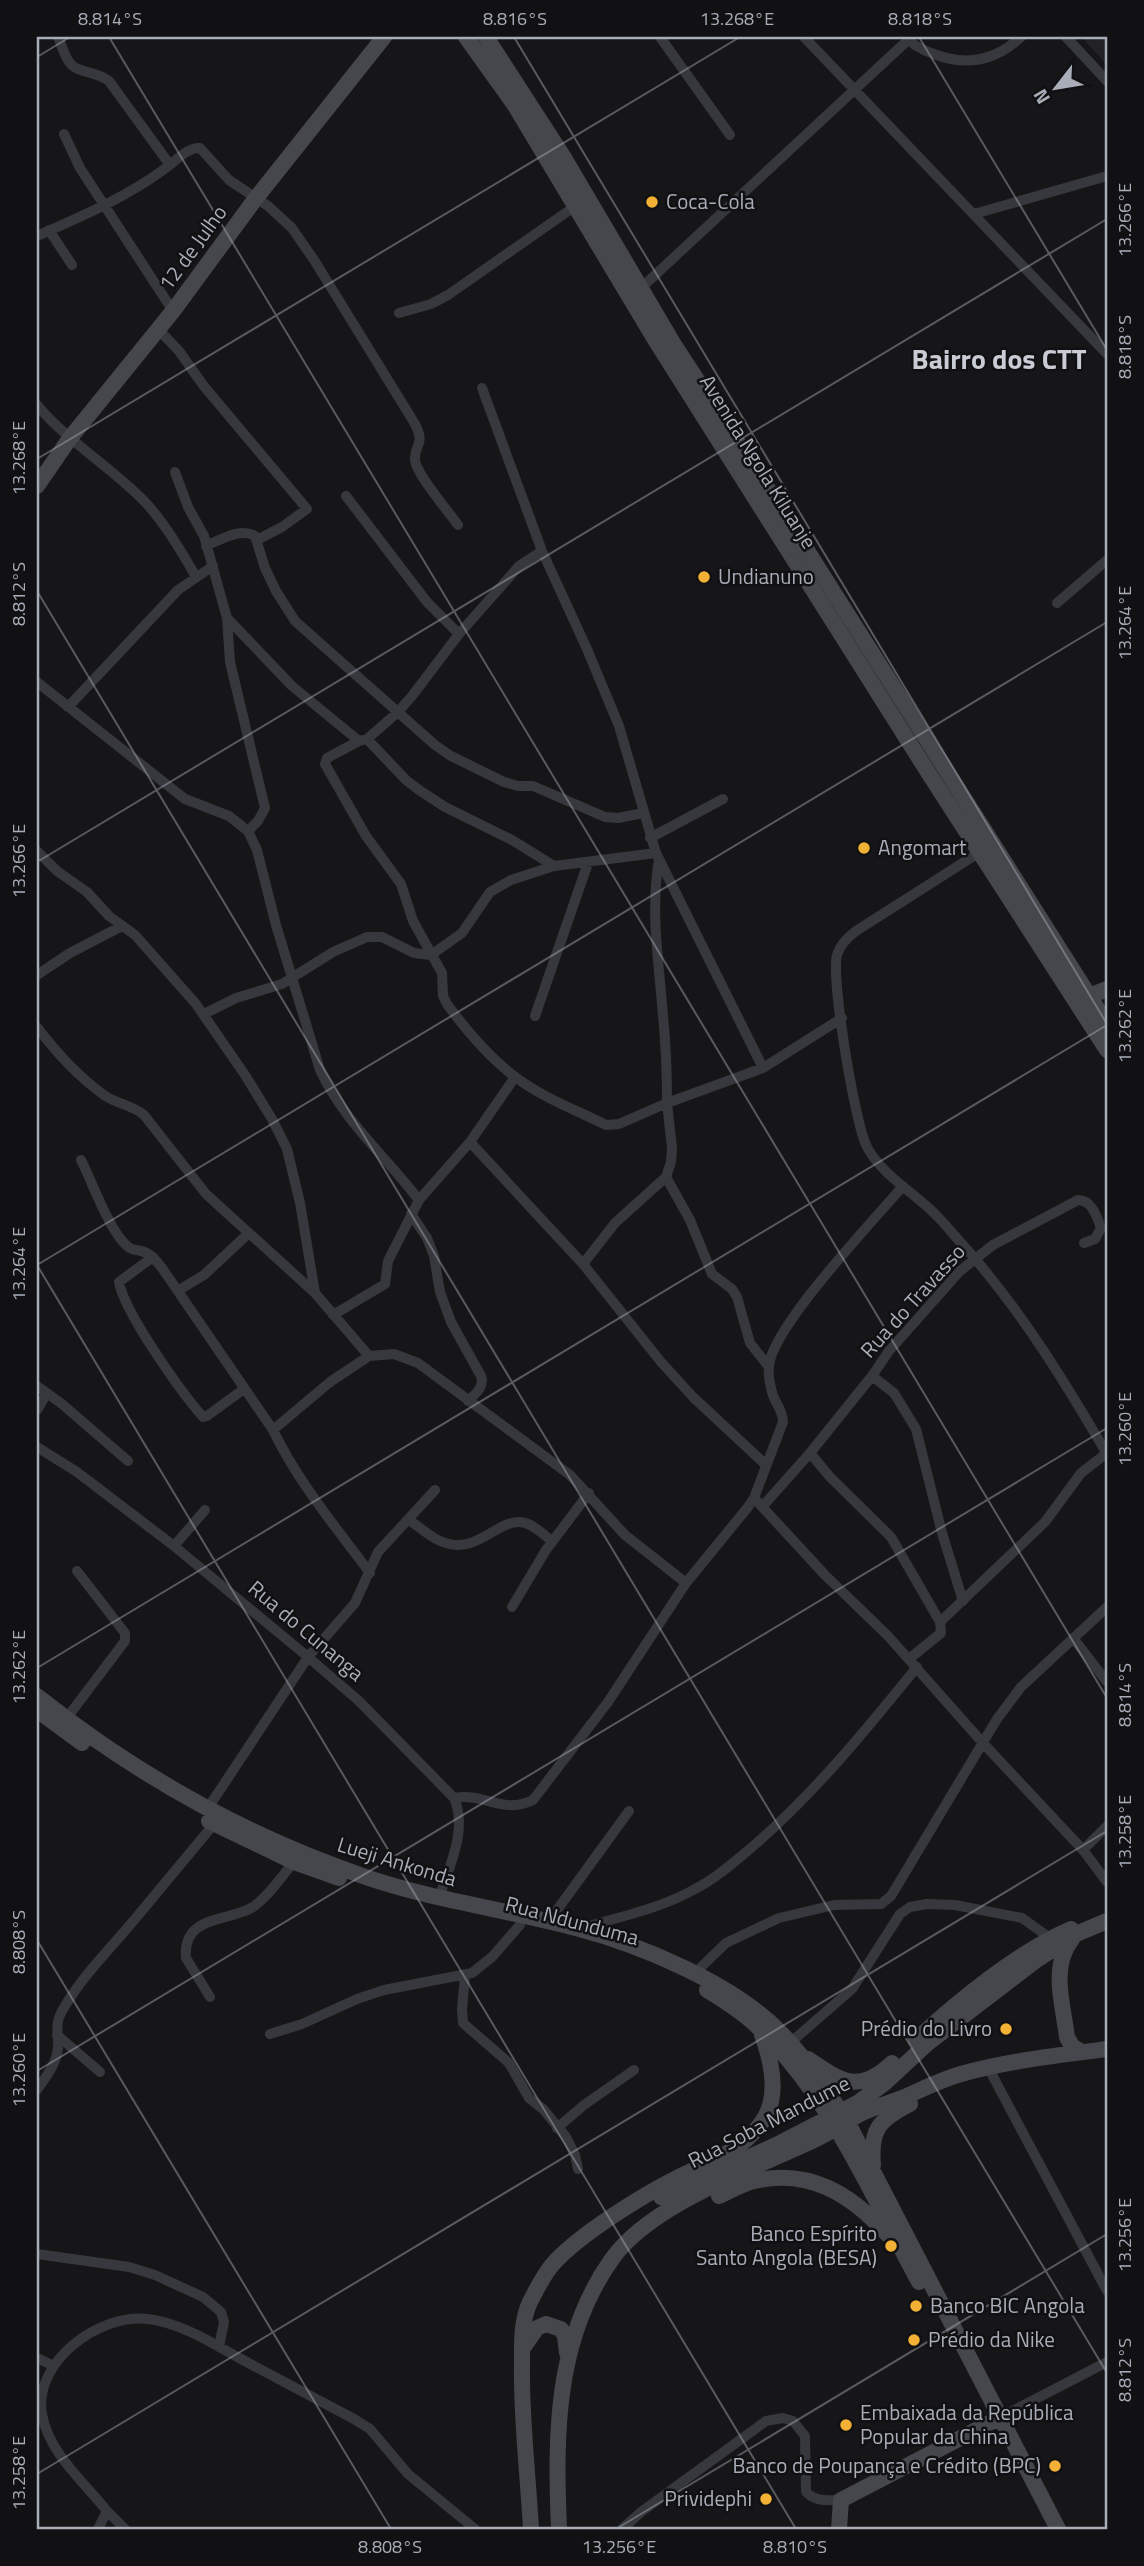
<svg xmlns="http://www.w3.org/2000/svg" width="1144" height="2566" font-family="'Titillium Web',sans-serif">
	<style>
		.built { fill: #222225 }
		.lines { fill: none; stroke-linecap: round; stroke-linejoin: round }
		.street { stroke: #37383d; stroke-width: 10 }
		.secondary { stroke: #45474d; stroke-width: 16 }
		.ticks { fill: none; stroke: #a8adb8; stroke-width: 2; stroke-opacity: 0.45 }
		.poi-dot { fill: #f2b134; stroke: #111113; stroke-width: 2.5 }
		.labels { text-anchor: middle; stroke-width: 5; stroke-linejoin: round; paint-order: stroke }
		.poi-label { font-size: 21px; fill: #a8adb8; stroke: #111113; text-anchor: start }
		.street-label { font-size: 21px; fill: #a8adb8; stroke: #111113 }
		.district-label { font-size: 28px; font-weight: bold; fill: #c9ccd4; stroke: #111113 }
		.neatline { fill: none; stroke: #a8adb8; stroke-width: 2.5 }
		.ticks-label { font-size: 18px; text-anchor: middle; fill: #a8adb8 }
	</style>
	<rect width="100%" height="100%" fill="#161618"/>
	<path class="built" d="M1081,37H1107V65Z"/>
	<g class="lines">
		<path class="street" d="M58,37C62,45 64,56 70,63C77,73 96,71 109,81L170,165
			M660,37L730,135
			M804,37L1107,354
			M906,37C912,45 925,51 934,54C967,67 996,60 1021,37
			M1066,37L1107,81
			M64,134L80,168L173,311
			M974,214L1107,176
			M49,230L72,265
			M37,236C80,217 125,198 163,170C174,163 187,147 200,148L229,180L268,206L292,228L316,263L415,424C426,446 414,443 415,460C416,474 449,512 458,525
			M640,289L908,40
			M399,313L431,304L448,295L574,207
			M158,329L179,351L203,385L307,509L282,527L257,540
			M482,388L542,551L587,649L619,726L656,853L763,1068L842,1018
			M37,405C68,442 111,467 145,502C165,523 182,552 196,577
			M175,472L188,507L204,536L227,618L230,662L265,808L258,821L248,831
			M346,496L427,602L459,634
			M206,546C220,540 241,527 255,536L265,568L276,591L295,621L435,745L451,756L504,782L518,786H533L605,817L618,818L643,813
			M1057,603L1107,560
			M227,618L292,686L359,741L367,739L406,780L419,790L445,807L512,840L554,866L656,853
			M37,682L185,799L229,816L248,831L257,850L276,925L320,1070C343,1120 386,1157 419,1200
			M68,707L178,590L213,566
			M367,739L397,713L412,696L459,634L519,566L542,551
			M359,741L327,758L325,764L366,836L401,884L413,921L442,973L443,996L447,1004C466,1030 489,1057 514,1076C541,1097 576,1110 606,1125L619,1124L667,1103C667,1074 666,1045 663,1016C659,962 650,913 659,859
			M650,838L723,799
			M37,851L57,871L87,892L109,916L135,935L196,1004L245,1075L272,1119L287,1149L300,1203L315,1293
			M980,852L856,931C848,937 840,944 837,955C831,980 855,1124 867,1147C882,1175 913,1192 935,1214C947,1226 958,1240 970,1253C1024,1315 1066,1384 1107,1454
			M37,975L70,953L122,926
			M204,1014L236,998L282,984L333,952L367,937H382L414,953L431,955L462,933L490,892L511,880L554,866
			M535,1016L588,863
			M37,1027C55,1051 79,1077 104,1095C116,1104 133,1105 144,1115L206,1194L315,1293L369,1356
			M470,1142L583,1264L661,1362L693,1397L765,1464
			M81,1160C92,1181 111,1236 130,1248C135,1251 135,1249 141,1251C150,1253 156,1260 162,1268L273,1430L330,1382L369,1356L394,1354L418,1363L570,1475L625,1535L686,1583
			M666,1177L690,1220L712,1274L732,1289L737,1297L750,1343L769,1367
			M411,1214L427,1238L434,1256L440,1292L451,1322L481,1376C485,1387 475,1394 468,1401
			M153,1257L119,1282C124,1312 181,1392 203,1417L207,1416L244,1389
			M583,1264L615,1223L666,1177L671,1162L672,1148L667,1103L763,1068
			M179,1290L204,1275L249,1233
			M333,1315L385,1284L388,1261L419,1200L470,1142L515,1077
			M872,1376L894,1393L916,1429L942,1533L963,1601
			M37,1386L62,1404L128,1461
			M37,1410L46,1395
			M273,1430C298,1482 335,1526 370,1573
			M37,1447L77,1472L174,1546L308,1657L359,1701L454,1798C468,1830 449,1867 439,1898
			M810,1453L830,1477L891,1537L940,1622L1045,1522L1081,1473L1107,1453
			M754,1498L825,1575L888,1636L982,1742L1083,1850L1107,1882
			M763,1506L810,1453L872,1376L889,1351L960,1271L993,1245L1078,1200C1092,1200 1097,1217 1101,1228L1095,1239L1084,1243
			M409,1520C418,1526 427,1534 436,1539C477,1561 497,1515 525,1523C534,1525 544,1535 552,1541
			M174,1546L205,1510
			M512,1607L546,1550L589,1493
			M1073,1638L1107,1682
			M909,1659L941,1633L940,1622
			M66,1719L125,1641V1633L77,1571
			M454,1798C484,1792 502,1815 533,1800L608,1702L686,1583L748,1507L754,1498L783,1422C783,1410 775,1404 772,1392C770,1385 768,1374 769,1366C772,1327 874,1220 903,1186
			M208,1808L308,1657L355,1603L378,1552L435,1490
			M1083,1850L1107,1826
			M549,1921L629,1811
			M579,1929C618,1917 660,1909 695,1889C716,1878 733,1863 751,1848C814,1794 865,1731 917,1667
			M695,1973L726,1943L779,1918L834,1905L881,1904L891,1896L997,1719L1021,1687L1107,1607
			M465,1976L462,2009L463,2023L509,2063L529,2098L543,2109L566,2137L575,2155L578,2169
			M210,1997L186,1958C182,1914 230,1922 253,1907C269,1896 281,1877 294,1862
			M270,2034L302,2024L357,1999L384,1990L472,1973L492,1957L520,1925
			M57,2035L100,2072
			M790,2043L852,1989L900,1914L910,1907L927,1904L955,1905L1022,1918L1050,1938
			M989,2069L1107,2291
			M37,2090C46,2077 57,2063 58,2047C59,2033 54,2024 62,2011C82,1976 110,1949 135,1919C162,1887 188,1855 214,1824
			M557,2128L584,2105L634,2070
			M37,2254L129,2267L155,2275L203,2297L221,2312L224,2322L219,2347
			M37,2358L54,2366
			M1001,2417L1107,2362
			M107,2511L125,2529
			M98,2529L107,2511C84,2482 48,2452 42,2414C33,2362 99,2313 148,2319C181,2323 212,2343 241,2359C279,2379 317,2399 354,2419L370,2429L408,2474L475,2529
			M622,2529L641,2512L766,2421L783,2418L793,2421L805,2436L806,2492C816,2502 827,2500 841,2500"/>
		<path class="secondary" d="M466,37L514,104L654,338L926,769L1107,1050
			M486,37L563,156L673,343L777,503L1107,1024
			M37,486L70,438L173,311L256,198L384,37
			M1089,996L1107,989
			M37,1696C134,1773 242,1834 360,1875C430,1900 504,1909 576,1928C641,1945 734,1984 781,2033C808,2061 830,2094 850,2127L1058,2529
			M37,1710L82,1743
			M209,1821L294,1862L339,1878
			M1072,1939C1050,1967 1063,2004 1067,2037L1072,2046L1082,2052
			M707,1990C725,2001 744,2013 759,2028C832,2099 871,2194 919,2282
			M916,2040C957,2002 1019,1951 1071,1929
			M808,2059C841,2081 858,2095 892,2063
			M873,2165C870,2129 879,2120 910,2104
			M719,2196C730,2191 742,2184 754,2181C810,2168 852,2195 888,2235
			M661,2197L776,2145L859,2102L886,2082L928,2043L1038,1959L1076,1934L1107,1921
			M523,2348L537,2328L546,2324L561,2329L565,2336L567,2353
			M531,2529C528,2474 521,2419 522,2364C522,2343 521,2321 530,2302C536,2290 544,2275 552,2265C578,2235 643,2195 679,2177C709,2162 742,2151 762,2122C780,2097 772,2062 762,2035
			M559,2529C555,2435 555,2339 612,2259C652,2203 754,2169 816,2139C832,2131 847,2121 862,2113C875,2107 889,2103 902,2098C921,2090 940,2080 961,2074C1008,2061 1059,2055 1107,2049
			M839,2529L841,2500L1001,2417"/>
	</g>
	<path class="ticks" d="M109,37L1107,1698M514,37L1107,1024M919,37L1107,350M37,57L70,37M37,459L740,37M37,591L1107,2373M37,862L1107,219M37,1265L1107,622M37,1265L796,2529M37,1668L1107,1025M37,1940L391,2529M37,2071L1107,1428M37,2474L1107,1831M616,2529L1107,2234"/>
	<g class="poi-dot">
		<circle cx="652" cy="202" r="7"/>
		<circle cx="704" cy="577" r="7"/>
		<circle cx="864" cy="848" r="7"/>
		<circle cx="1006" cy="2029" r="7"/>
		<circle cx="891" cy="2246" r="7"/>
		<circle cx="916" cy="2306" r="7"/>
		<circle cx="914" cy="2340" r="7"/>
		<circle cx="846" cy="2425" r="7"/>
		<circle cx="1055" cy="2466" r="7"/>
		<circle cx="766" cy="2499" r="7"/>
	</g>
	<g class="labels">
		<g class="poi-label">
			<text x="666" y="209">Coca-Cola</text>
			<text x="718" y="584">Undianuno</text>
			<text x="878" y="855">Angomart</text>
			<text x="992" y="2036" text-anchor="end">Prédio do Livro</text>
			<text x="877" y="2241" text-anchor="end">Banco Espírito<tspan x="877" dy="24">Santo Angola (BESA)</tspan></text>
			<text x="930" y="2313">Banco BIC Angola</text>
			<text x="928" y="2347">Prédio da Nike</text>
			<text x="860" y="2420">Embaixada da República<tspan x="860" dy="24">Popular da China</tspan></text>
			<text x="1041" y="2473" text-anchor="end">Banco de Poupança e Crédito (BPC)</text>
			<text x="752" y="2506" text-anchor="end">Prividephi</text>
		</g>
		<g class="street-label">
			<text transform="translate(193 248) rotate(-54)" y="7">12 de Julho</text>
			<text transform="translate(758 462) rotate(58)" y="7">Avenida Ngola Kiluanje</text>
			<text transform="translate(913 1301) rotate(-48)" y="7">Rua do Travasso</text>
			<text transform="translate(306 1631) rotate(40)" y="7">Rua do Cunanga</text>
			<text transform="translate(397 1862) rotate(17)" y="7">Lueji Ankonda</text>
			<text transform="translate(572 1921) rotate(15)" y="7">Rua Ndunduma</text>
			<text transform="translate(769 2122) rotate(-27)" y="7">Rua Soba Mandume</text>
		</g>
		<g class="district-label">
			<text x="999" y="369">Bairro dos CTT</text>
		</g>
	</g>
	<rect width="1144" height="2566" fill="none" stroke="#111113" stroke-width="77"/>
	<g transform="translate(1056 88) rotate(239)" stroke="#111113" stroke-width="5" paint-order="stroke">
	<path d="M0-5L12 26L0 18L-12 26Z" fill="#a8adb8"/>
	<text y="-10" font-size="19" font-weight="bold" text-anchor="middle" fill="#a8adb8">N</text>
	</g>
	<rect x="38" y="38" width="1068" height="2490" class="neatline"/>
	<g class="ticks-label">
		<text x="110" y="25">8.814°S</text>
		<text x="515" y="25">8.816°S</text>
		<text x="737" y="25">13.268°E</text>
		<text x="920" y="25">8.818°S</text>
		<text transform="translate(1125 220) rotate(-90)" y="6">13.266°E</text>
		<text transform="translate(1125 347) rotate(-90)" y="6">8.818°S</text>
		<text transform="translate(19 458) rotate(-90)" y="6">13.268°E</text>
		<text transform="translate(19 594) rotate(-90)" y="6">8.812°S</text>
		<text transform="translate(1125 623) rotate(-90)" y="6">13.264°E</text>
		<text transform="translate(19 861) rotate(-90)" y="6">13.266°E</text>
		<text transform="translate(1125 1026) rotate(-90)" y="6">13.262°E</text>
		<text transform="translate(19 1264) rotate(-90)" y="6">13.264°E</text>
		<text transform="translate(1125 1429) rotate(-90)" y="6">13.260°E</text>
		<text transform="translate(19 1667) rotate(-90)" y="6">13.262°E</text>
		<text transform="translate(1125 1695) rotate(-90)" y="6">8.814°S</text>
		<text transform="translate(1125 1832) rotate(-90)" y="6">13.258°E</text>
		<text transform="translate(19 1942) rotate(-90)" y="6">8.808°S</text>
		<text transform="translate(19 2070) rotate(-90)" y="6">13.260°E</text>
		<text transform="translate(1125 2235) rotate(-90)" y="6">13.256°E</text>
		<text transform="translate(1125 2370) rotate(-90)" y="6">8.812°S</text>
		<text transform="translate(19 2473) rotate(-90)" y="6">13.258°E</text>
		<text x="390" y="2553">8.808°S</text>
		<text x="619" y="2553">13.256°E</text>
		<text x="795" y="2553">8.810°S</text>
	</g>
</svg>
